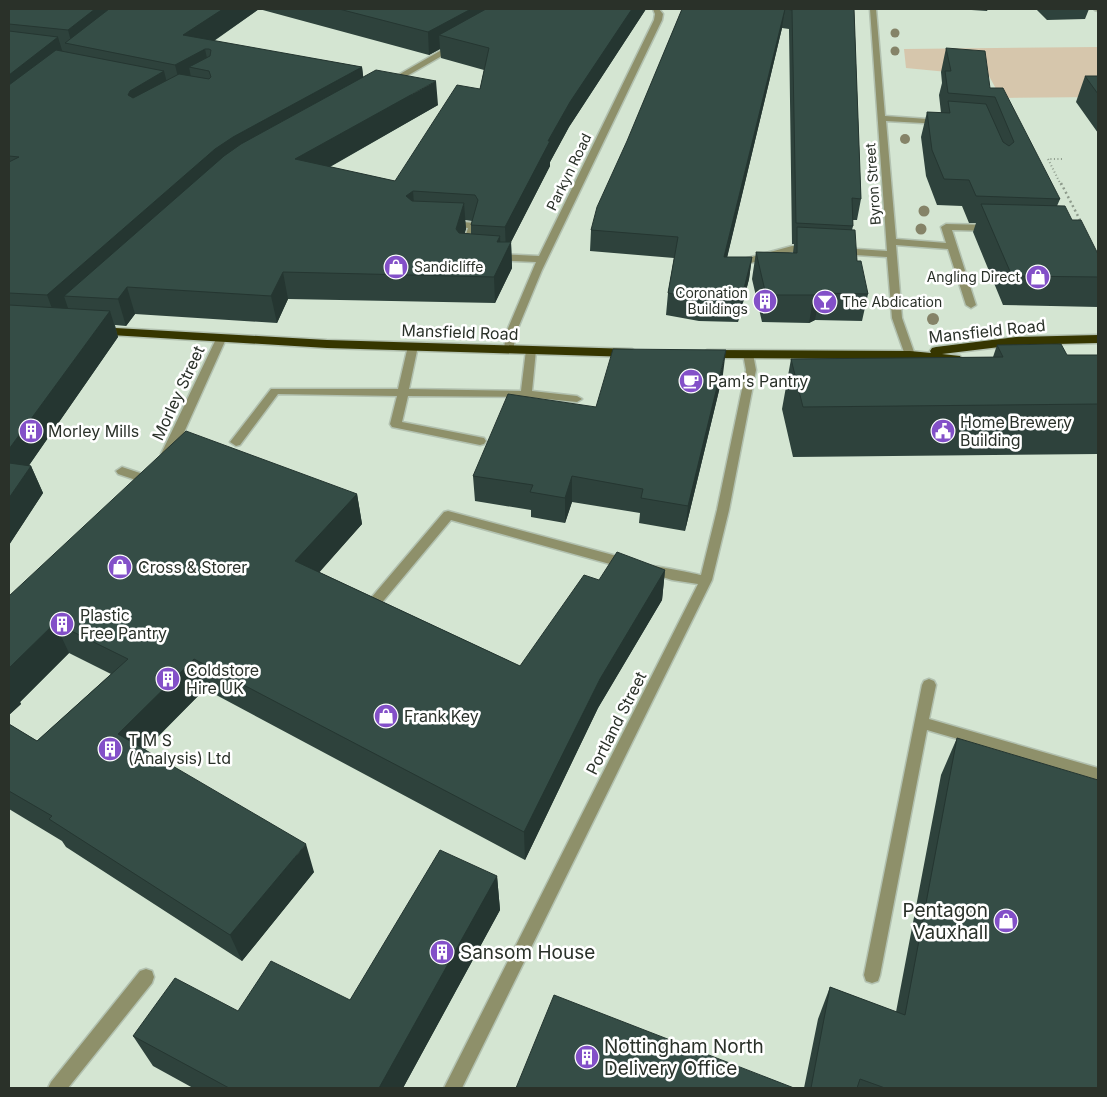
<svg xmlns="http://www.w3.org/2000/svg" width="1107" height="1097" font-family="Inter,sans-serif">
	<style>
		.green { fill: #d6c6ac }
		.lines { fill: none; stroke-linecap: round; stroke-linejoin: round }
		.minor-casing { stroke: #b2c1b0; stroke-width: 3 }
		.highway-casing { stroke: #b2c1b0; stroke-width: 3 }
		.path-far1 { stroke: #8e9b8c; stroke-width: 2; stroke-dasharray: 1 2.5; stroke-linecap: butt }
		.path { stroke: #8e9b8c; stroke-width: 2.5; stroke-dasharray: 2 3; stroke-linecap: butt }
		.minor { fill: #8e906a; fill-rule: evenodd }
		.highway { fill: #363600; fill-rule: evenodd }
		.tree { fill: #858368 }
		.wall { fill: #2e423c; fill-rule: evenodd }
		.shaded-wall { fill: #253631 }
		.building { fill: #354d46; stroke: #253631 }
		.labels { text-anchor: middle; stroke-width: 5; stroke-linejoin: round; paint-order: stroke }
		.far-street-label { font-size: 14px; fill: #2a3129; stroke: #fff }
		.far-poi-label { font-size: 14px; fill: #2a3129; stroke: #fff; text-anchor: start }
		.street-label { font-size: 16px; fill: #2a3129; stroke: #fff }
		.poi-label { font-size: 16px; fill: #2a3129; stroke: #fff; text-anchor: start }
		.near-poi-label { font-size: 19px; fill: #2a3129; stroke: #fff; text-anchor: start }
	</style>
	<rect width="100%" height="100%" fill="#d4e5d2"/>
	<path class="green" d="M1098,47V97L1001,98L989,76L906,68L904,49Z"/>
	<g class="lines">
		<g class="minor-casing">
			<path id="minor" d="M653,9H659L663,14L662,20L542,270L516,333L513,351H505L504,349L506,333L536,262L495,260L490,257L495,254L539,256L654,20L655,14Z
				M870,9H876L885,116L941,120L945,122L941,124L886,121L896,239L946,243L941,227L946,224L991,225L996,228L991,231L952,230L976,305L971,308L966,305L948,249L896,245L902,318L915,355L910,358L905,355L892,318L887,257L841,254L836,251L841,248L887,251Z
				M1094,9H1098V11L1095,10Z
				M452,44L459,46L393,84L386,82Z
				M448,221L476,223L478,225L469,251H463L461,249L468,228L445,226V222Z
				M792,246H809L814,249L809,252H792L736,267L731,264L733,262Z
				M221,336L226,339L177,448L171,457H163L161,454L216,339Z
				M413,343L418,346L409,389L521,391L526,350L531,347L536,350L532,391L577,396L582,399L577,402L526,397L408,396L402,422L484,438L486,441L484,444L480,445L392,427L390,424L397,396L278,394L240,445L236,446L230,442L271,389H398L408,346Z
				M748,351L753,354L756,370L729,510L712,580L462,1088H444L698,584L672,580L646,572L644,569L646,566C651,564 691,573 701,575L717,510L746,370L743,354Z
				M122,467L149,476L151,479L145,483L118,474L116,471Z
				M448,511L628,559L632,561L634,564L632,567L628,569L451,520L375,611H365L363,608L365,605L444,512Z
				M929,679L934,681L936,685L929,719L1098,768V780L927,730L880,975L878,981L872,983L866,981L864,975L922,685L924,681Z
				M146,969L152,971L154,977L152,983L68,1088H48L51,1082L140,971Z"/>
		</g>
		<g class="highway-casing">
			<path id="highway" d="M98,327L327,340L632,349L638,353L632,357L327,348L94,334L92,331L94,328Z
				M1098,335V343L1016,345L942,354L960,356L962,359L956,363L910,359L707,358L701,354L707,350L910,351L931,353L930,351L932,348L936,347L1016,337Z"/>
		</g>
		<path class="path-far1" d="M1061,185L1048,159H1064"/>
		<path class="path" d="M1061,183L1081,222"/>
		<use href="#minor" class="minor"/>
		<use href="#highway" class="highway"/>
	</g>
	<g class="tree">
		<circle cx="895" cy="33" r="4.5"/>
		<circle cx="895" cy="51" r="4.5"/>
		<circle cx="905" cy="139" r="5"/>
		<circle cx="924" cy="211" r="5.5"/>
		<circle cx="921" cy="229" r="5.5"/>
		<circle cx="933" cy="319" r="6"/>
	</g>
	<path class="wall" d="M9,9H646L569,127L550,162V166L511,242L512,268L495,303L288,299L277,323L135,314L126,326L115,325L118,337L29,465L31,466L43,493L9,545ZM259,9L429,55L440,49L441,58L484,70L480,89L395,181L330,167L438,105L363,77L362,67L214,41ZM465,220L472,221L471,225V234L464,233L466,229Z
		M682,9H854L861,199L857,220H853V226L852,230L857,261L868,294L862,321L815,320L809,323L762,322L752,279L756,252L793,253L794,244H792L789,29L782,28L727,257H752L749,279L738,322L699,321L666,315L668,293L674,258L590,251L591,230Z
		M956,9H988L987,11Z
		M1036,9H1089L1085,19L1047,20Z
		M946,48L990,88L1060,199L1057,206L1072,220L1098,254V307L1003,305L973,232L976,223H969L962,206L937,205L926,176L921,137L927,112L941,113L939,95L942,83L941,72Z
		M1085,76H1098V133L1076,102Z
		M997,345L1067,355H1098V454L793,457L782,409L791,359L993,357Z
		M723,374L685,531L639,523L640,513L572,502L565,523L531,517V510L475,501L473,476L596,407Z
		M357,494L362,524L319,572L520,666L599,580L665,570L662,600L598,708L525,860L205,689L145,750L314,872L242,961L66,847L62,841L9,809V724L37,741L111,674L69,653L20,702L21,704L9,715V596Z
		M957,738L1098,1088H804L818,1019L830,987L896,1012L941,775Z
		M497,876L500,910L403,1088H193L153,1066L133,1036L238,1011L350,1000Z"/>
	<path class="shaded-wall" d="M95,9H129L72,45L68,30Z
		M223,9H259L190,57L205,49L210,72L209,71L189,67L192,82L181,89L175,65L183,35Z
		M471,9H513L439,35L440,49L429,55L428,32Z
		M632,9H646L569,127L550,162V166L511,242L512,268L495,303L494,277L497,242L500,236L501,262L506,252L505,227L548,141L570,102Z
		M785,9L782,28L722,279L724,257Z
		M58,37L65,60L9,106V75Z
		M362,67L365,91L64,296L69,311L57,322L47,295L215,149L233,137Z
		M164,71L170,95L134,120L128,95L130,91Z
		M436,81L438,105L299,184L295,159Z
		M413,191L415,217L406,196Z
		M464,203L466,229L458,256L456,229Z
		M752,257L749,279L738,322L741,300Z
		M283,272L288,299L277,323L271,296Z
		M127,287L135,314L126,326L118,299Z
		M820,293L815,320L809,323L814,295Z
		M110,311L118,337L12,490L9,483V449Z
		M726,350L723,374L685,531L688,506Z
		M31,466L43,493L9,545V498Z
		M572,476V502L565,523V498Z
		M357,494L362,524L302,592L295,561Z
		M665,570L662,600L598,708L525,860L524,832L600,679Z
		M55,623L69,653L20,702L21,704L9,715V668Z
		M194,659L205,689L131,763L118,734Z
		M306,844L314,872L242,961L230,935Z
		M497,876L500,910L403,1088H379Z"/>
	<path class="building" d="M9,9H95L68,30L9,24Z
		M109,9H223L183,35L362,67L233,137L215,149L47,295L9,293V162L19,157L9,156V85L56,50L164,71L130,91L128,95L133,98L179,74L209,79L211,77L209,71L189,67L210,56L211,50L209,49H205L175,65L65,43Z
		M339,9H471L428,32Z
		M486,9H632L570,102L548,141H550L505,227L471,225L478,200L475,195L413,191L406,196L412,201L464,203L456,229L459,233L500,236L497,242H511L494,277L283,272L271,296L127,287L118,299L64,296L224,156L241,144L376,70L436,81L295,159L395,181L457,85L480,89L489,48L439,35Z
		M682,9H854L861,199L852,198L853,226L796,223L792,10L785,9L724,257H752L741,300L701,299L668,293L678,237L591,230L597,207L627,141Z
		M9,31L58,37L9,75Z
		M946,48L985,51L990,88H1003L1060,199L976,196L969,180L944,179L932,150L927,112L950,113L948,101L986,104L1003,142L1009,146L1014,142L995,97L948,93L945,71H951Z
		M1085,76H1098V94Z
		M981,204L1065,206L1072,220H1081L1098,254V277L1012,276Z
		M797,227L855,230L857,261H861L868,294L820,293L814,295H766L756,252L797,253Z
		M9,305L110,311L9,449Z
		M1061,344L1067,355H1098V404L803,407L791,359L1003,357L997,345Z
		M613,349L726,350L688,506L641,498L643,489L572,476L565,498L530,492L533,485L473,476L508,394L596,407Z
		M186,431L357,494L295,561L520,666L584,575L599,580L617,552L665,570L600,679L524,832L194,659L118,734L306,844L230,935L49,819L52,816L9,791V724L37,741L128,659L55,623L9,668V596Z
		M9,463L31,466L9,498Z
		M957,738L1098,780V1088H885L860,1079L857,1088H811L830,987L905,1015Z
		M440,850L497,876L379,1088H229L133,1036L175,978L238,1011L271,961L350,1000Z
		M554,995L794,1088H516Z"/>
	<defs>
		<g id="shop-disc" transform="scale(1.25)"><circle r="9.5" fill="#8350c8" stroke="#fff"/><path d="M-5-2.5h2.3a2.7 3.5 0 0 1 5.4 0H5L5.5 6h-11ZM-1.5-2.5h3a1.5 2.3 0 0 0-3 0Z" fill="#fff"/></g>
		<g id="building-disc" transform="scale(1.25)"><circle r="9.5" fill="#8350c8" stroke="#fff"/><path d="M-4-6H4V6H1V3H-1V6H-4ZM-2.5-4.3h1.7v1.8h-1.7ZM.8-4.3h1.7v1.8H.8ZM-2.5-1h1.7V.8h-1.7ZM.8-1h1.7V.8H.8Z" fill="#fff"/></g>
		<g id="bar-disc" transform="scale(1.25)"><circle r="9.5" fill="#8350c8" stroke="#fff"/><path d="M-6-5H6L.8 .8V4.5H3.5V6h-7V4.5H-.8V.8Z" fill="#fff"/></g>
		<g id="cafe-disc" transform="scale(1.25)"><circle r="9.5" fill="#8350c8" stroke="#fff"/><path d="M-5.5-4.5H6V0H3Q3 3.5 0 3.5H-2.5Q-5.5 3.5-5.5 0ZM3-3.2v2h1.7v-2ZM-6 4.5H4V6H-6Z" fill="#fff"/></g>
		<g id="civic-disc" transform="scale(1.25)"><circle r="9.5" fill="#8350c8" stroke="#fff"/><path d="M-.6-6.5H3V-4.5H.6V-3L4-1V1h2V6H-6V1h2V-1L-.6-3ZM-1.2 2.5V6h2.4V2.5Z" fill="#fff"/></g>
	</defs>
	<g fill-rule="evenodd">
		<use href="#shop-disc" x="396" y="267"/>
		<use href="#shop-disc" x="1038" y="277"/>
		<use href="#building-disc" x="765" y="301"/>
		<use href="#bar-disc" x="825" y="302"/>
		<use href="#cafe-disc" x="691" y="381"/>
		<use href="#building-disc" x="31" y="431"/>
		<use href="#civic-disc" x="943" y="431"/>
		<use href="#shop-disc" x="120" y="567"/>
		<use href="#building-disc" x="62" y="624"/>
		<use href="#building-disc" x="168" y="679"/>
		<use href="#shop-disc" x="386" y="716"/>
		<use href="#building-disc" x="110" y="749"/>
		<use href="#shop-disc" x="1006" y="921"/>
		<use href="#building-disc" x="442" y="952"/>
		<use href="#building-disc" x="587" y="1057"/>
	</g>
	<g class="labels">
		<g class="far-street-label">
			<text transform="translate(569 172) rotate(-64)" y="5">Parkyn Road</text>
			<text transform="translate(873 184) rotate(-94)" y="5">Byron Street</text>
		</g>
		<g class="far-poi-label">
			<text x="414" y="272">Sandicliffe</text>
			<text x="1020" y="282" text-anchor="end">Angling Direct</text>
			<text x="748" y="298" text-anchor="end">Coronation<tspan x="748" dy="16">Buildings</tspan></text>
			<text x="842" y="307">The Abdication</text>
		</g>
		<g class="street-label">
			<text transform="translate(987 331) rotate(-6)" y="6">Mansfield Road</text>
			<text transform="translate(460 332) rotate(2)" y="6">Mansfield Road</text>
			<text transform="translate(178 393) rotate(-65)" y="6">Morley Street</text>
			<text transform="translate(616 723) rotate(-63)" y="6">Portland Street</text>
		</g>
		<g class="poi-label">
			<text x="708" y="387">Pam's Pantry</text>
			<text x="960" y="428">Home Brewery<tspan x="960" dy="18">Building</tspan></text>
			<text x="48" y="437">Morley Mills</text>
			<text x="138" y="573">Cross &amp; Storer</text>
			<text x="80" y="621">Plastic<tspan x="80" dy="18">Free Pantry</tspan></text>
			<text x="186" y="676">Coldstore<tspan x="186" dy="18">Hire UK</tspan></text>
			<text x="404" y="722">Frank Key</text>
			<text x="128" y="746">T M S<tspan x="128" dy="18">(Analysis) Ltd</tspan></text>
		</g>
		<g class="near-poi-label">
			<text x="988" y="917" text-anchor="end">Pentagon<tspan x="988" dy="22">Vauxhall</tspan></text>
			<text x="460" y="959">Sansom House</text>
			<text x="604" y="1053">Nottingham North<tspan x="604" dy="22">Delivery Office</tspan></text>
		</g>
	</g>
	<rect width="1107" height="1097" fill="none" stroke="#2a3129" stroke-width="20"/>
</svg>
